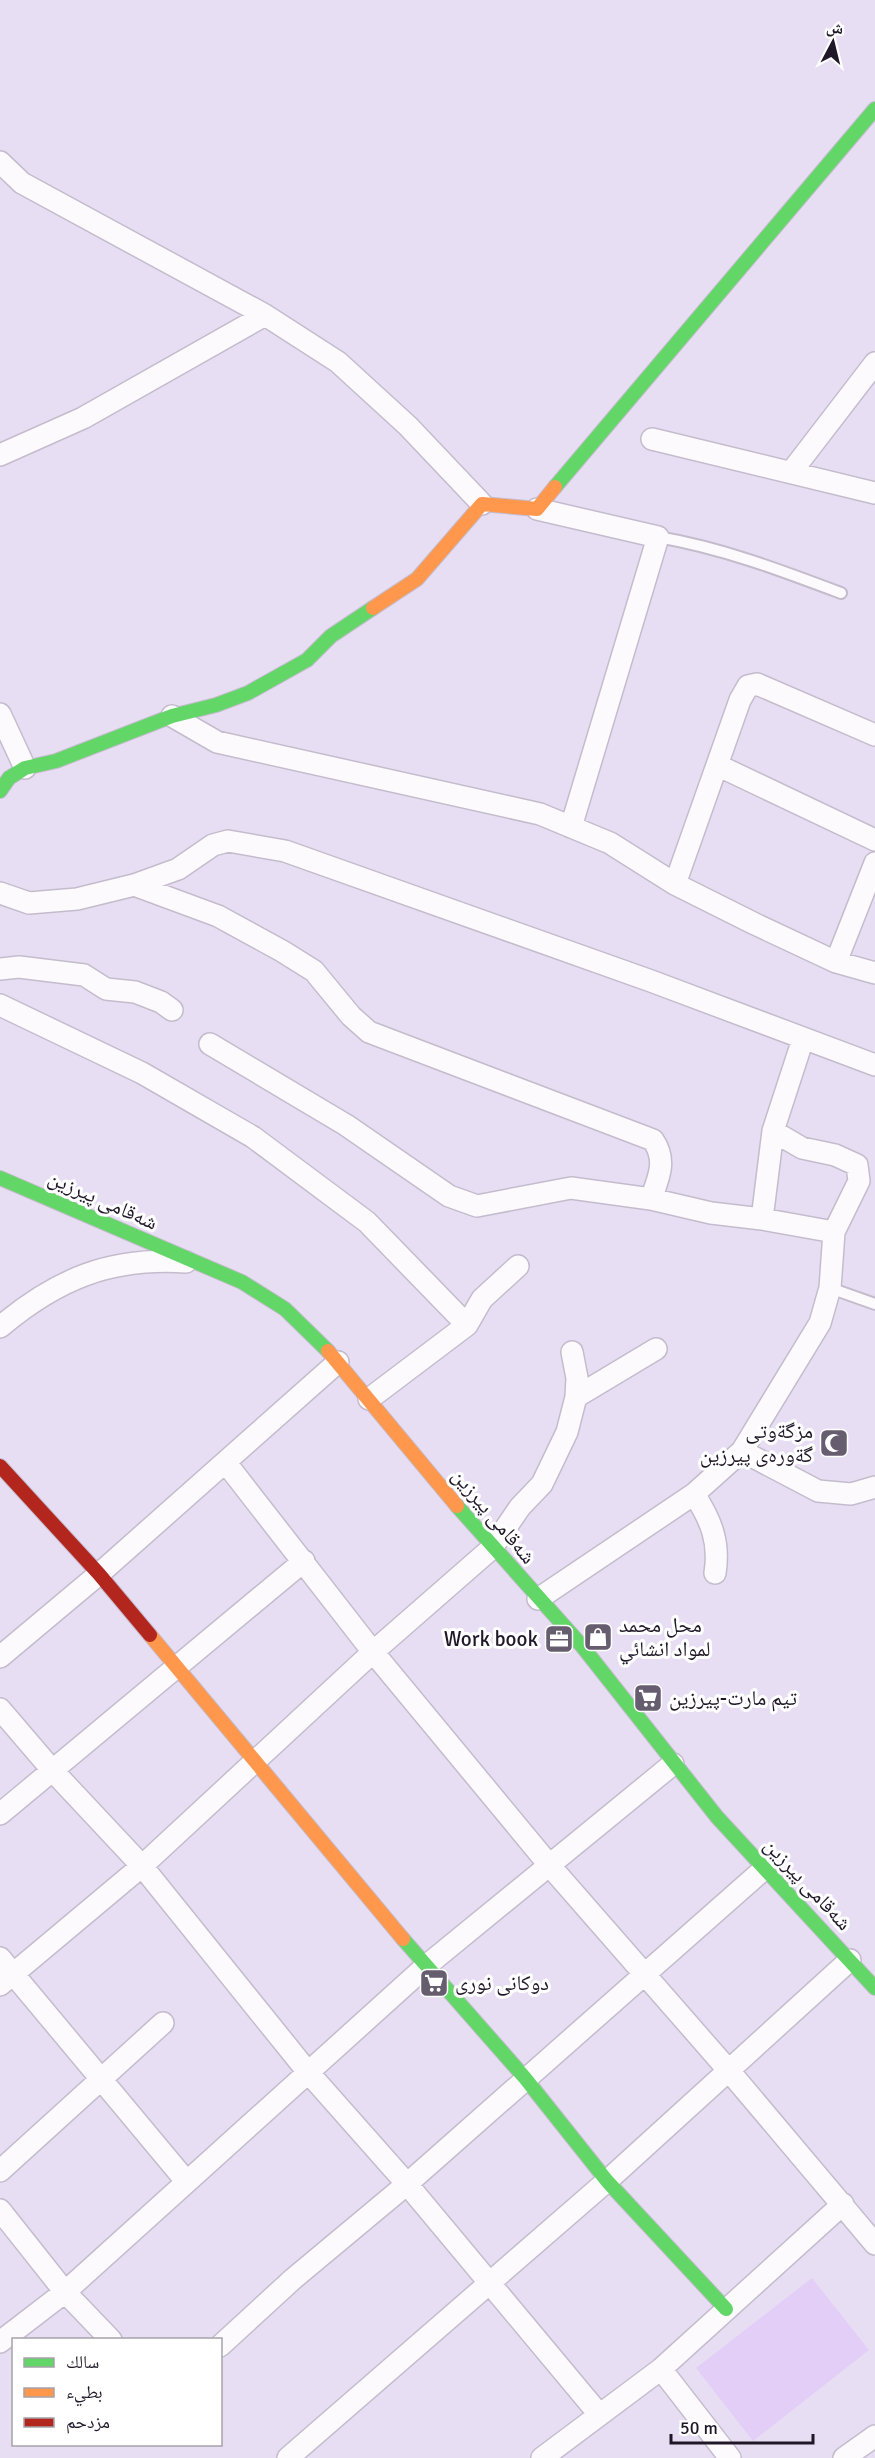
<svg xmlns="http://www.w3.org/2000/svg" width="875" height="2458" font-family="Signika,'Noto Naskh Arabic',sans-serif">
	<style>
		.green { fill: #e2cef7 }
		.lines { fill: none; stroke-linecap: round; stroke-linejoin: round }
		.lane-casing { stroke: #c4bccd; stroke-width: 14 }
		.street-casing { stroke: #c4bccd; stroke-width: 24 }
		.fast-casing { stroke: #c4bccd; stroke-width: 16 }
		.slow-casing { stroke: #c4bccd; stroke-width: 16 }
		.jam-casing { stroke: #c4bccd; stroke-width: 16 }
		.lane { stroke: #fcfafd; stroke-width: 10 }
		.street { stroke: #fcfafd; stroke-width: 21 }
		.fast { stroke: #63d668; stroke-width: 14 }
		.slow { stroke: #ff974d; stroke-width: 14 }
		.jam { stroke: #b3261e; stroke-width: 14 }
		.labels { text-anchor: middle; stroke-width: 6; stroke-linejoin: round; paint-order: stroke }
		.street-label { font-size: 21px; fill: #201828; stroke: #fff }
		.poi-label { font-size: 21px; fill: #201828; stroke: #fff; text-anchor: start }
	</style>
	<rect width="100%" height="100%" fill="#e8def3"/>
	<path class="green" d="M812,2278L869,2350L753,2441L696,2368Z"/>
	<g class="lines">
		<g class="lane-casing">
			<path id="lane" d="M658,537C722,548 780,570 841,593
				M830,1288L875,1304"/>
		</g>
		<g class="street-casing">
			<path id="street" d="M0,162L22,183L265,315L338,362L408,426L482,504
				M652,439L875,493
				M0,455L83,418L265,315
				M792,471L875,363
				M537,509L658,537L571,827
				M0,714L25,768
				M172,716L217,742L540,814L610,843L675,884L755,924L836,962L875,973
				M717,765L875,840
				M675,884L740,700L748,686L757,684L875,735
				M134,885L218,916L282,951L314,971L351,1016L369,1032L653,1140C667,1160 659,1177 651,1199
				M0,893L29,903L77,899L134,885L178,869L213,845L228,841L285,851L651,981L875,1065
				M836,962L875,863
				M0,969L19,967L84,975L106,989L135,992L161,1002L172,1010
				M0,1005L142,1073L253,1137L367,1222L467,1325
				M210,1044L346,1125L449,1196L477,1206L571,1188L651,1199L711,1213L762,1219L834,1232
				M762,1219L773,1131L803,1039
				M0,1327C57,1279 110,1257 186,1262
				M576,1397L656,1349
				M369,1399L467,1325L482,1299L518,1266
				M742,1451L818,1491L851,1494L875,1487
				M226,1463L373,1652L550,1866L730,2072L875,2244
				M694,1494C711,1520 720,1542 715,1573
				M538,1599L694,1494L742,1451L820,1323L830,1288L834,1232L859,1181L857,1165L835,1155L802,1148L773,1131
				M0,1657L99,1574L338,1362
				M0,1709L53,1771L142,1866L307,2071L407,2184L598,2413
				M0,1814L304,1561
				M0,1958L186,2181
				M0,1985L142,1866L373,1652L492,1548L520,1507L542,1484L567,1432L576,1397L577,1378L572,1352
				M0,2171L163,2023
				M0,2210L65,2292L111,2340
				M0,2342L65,2292L426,1966L673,1764
				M220,2346L293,2279L407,2184L764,1869
				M661,2369L730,2458
				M288,2458L607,2181L850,1960
				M542,2458L661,2369L843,2204
				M844,2458L875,2436"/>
		</g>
		<g class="fast-casing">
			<path id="fast" d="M555,487L875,109
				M0,791L9,778L25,768L56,761L172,716L216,705L248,693L307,660L331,636L373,608
				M0,1178L242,1282L285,1309L328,1351
				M457,1506L582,1646L717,1817L875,1988
				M403,1939L525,2078L607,2181L726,2309"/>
		</g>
		<g class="slow-casing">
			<path id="slow" d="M373,608L417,579L482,504L537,509L555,487
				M328,1351L457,1506
				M150,1635L403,1939"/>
		</g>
		<g class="jam-casing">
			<path id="jam" d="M0,1466L99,1574L150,1635"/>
		</g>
		<use href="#lane" class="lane"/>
		<use href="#street" class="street"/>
		<use href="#fast" class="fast"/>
		<use href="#slow" class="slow"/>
		<use href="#jam" class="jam"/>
	</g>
	<defs>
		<g id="mosque-square" transform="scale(1.5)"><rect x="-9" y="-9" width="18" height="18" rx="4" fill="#665d6f" stroke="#fff"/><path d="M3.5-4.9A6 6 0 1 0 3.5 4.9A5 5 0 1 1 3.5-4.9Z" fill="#fff"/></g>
		<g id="shop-square" transform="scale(1.5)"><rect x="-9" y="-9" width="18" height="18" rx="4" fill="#665d6f" stroke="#fff"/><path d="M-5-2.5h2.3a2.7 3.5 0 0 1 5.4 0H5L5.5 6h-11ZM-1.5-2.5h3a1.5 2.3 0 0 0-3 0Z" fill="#fff"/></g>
		<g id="office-square" transform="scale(1.5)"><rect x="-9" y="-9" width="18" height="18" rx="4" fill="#665d6f" stroke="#fff"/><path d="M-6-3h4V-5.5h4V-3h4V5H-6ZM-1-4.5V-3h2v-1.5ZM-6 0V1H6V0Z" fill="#fff"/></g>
		<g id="supermarket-square" transform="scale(1.5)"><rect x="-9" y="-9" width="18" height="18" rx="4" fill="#665d6f" stroke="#fff"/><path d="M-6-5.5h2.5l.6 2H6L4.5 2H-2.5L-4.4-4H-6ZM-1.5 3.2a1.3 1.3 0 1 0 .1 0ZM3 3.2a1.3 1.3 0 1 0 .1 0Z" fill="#fff"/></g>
	</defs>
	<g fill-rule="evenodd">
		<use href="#mosque-square" x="834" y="1443"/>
		<use href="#shop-square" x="598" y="1637"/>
		<use href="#office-square" x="559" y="1639"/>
		<use href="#supermarket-square" x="648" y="1698"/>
		<use href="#supermarket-square" x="434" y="1983"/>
	</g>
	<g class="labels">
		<g class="street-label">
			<text transform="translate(103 1200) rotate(24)" y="7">شەقامی پیرزین</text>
			<text transform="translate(494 1516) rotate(50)" y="7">شەقامی پیرزین</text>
			<text transform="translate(808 1884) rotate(47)" y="7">شەقامی پیرزین</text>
		</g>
		<g class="poi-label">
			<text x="813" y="1438" text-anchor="end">مزگةوتی<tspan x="813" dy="24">گةورەی پیرزین</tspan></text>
			<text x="619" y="1632">محل محمد<tspan x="619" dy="24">لمواد انشائي</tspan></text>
			<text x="538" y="1646" text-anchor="end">Work book</text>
			<text x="669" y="1705">تیم مارت-پیرزین</text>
			<text x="455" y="1990">دوکانی نوری</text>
		</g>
	</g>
	<rect x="12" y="2338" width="210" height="108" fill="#ffffff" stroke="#a6a3a9" stroke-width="1.5"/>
	<rect x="24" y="2358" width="30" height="9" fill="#63d668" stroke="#a6a3a9" stroke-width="1.5"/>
	<text x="66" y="2368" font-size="18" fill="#201828">سالك</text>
	<rect x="24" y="2388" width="30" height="9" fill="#ff974d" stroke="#a6a3a9" stroke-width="1.5"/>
	<text x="66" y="2398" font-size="18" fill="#201828">بطيء</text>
	<rect x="24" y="2418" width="30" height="9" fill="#b3261e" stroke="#a6a3a9" stroke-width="1.5"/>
	<text x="66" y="2428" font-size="18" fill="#201828">مزدحم</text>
	<g transform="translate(833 42) rotate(7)" stroke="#ffffff" stroke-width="4.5" paint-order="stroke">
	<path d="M0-4.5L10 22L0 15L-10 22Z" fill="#201828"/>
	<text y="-9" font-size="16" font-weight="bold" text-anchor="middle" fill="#201828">ش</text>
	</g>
	<path d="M671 2434v9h142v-9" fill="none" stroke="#201828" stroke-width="3"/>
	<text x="680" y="2434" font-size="18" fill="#201828" stroke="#ffffff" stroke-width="4.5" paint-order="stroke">50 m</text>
</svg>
